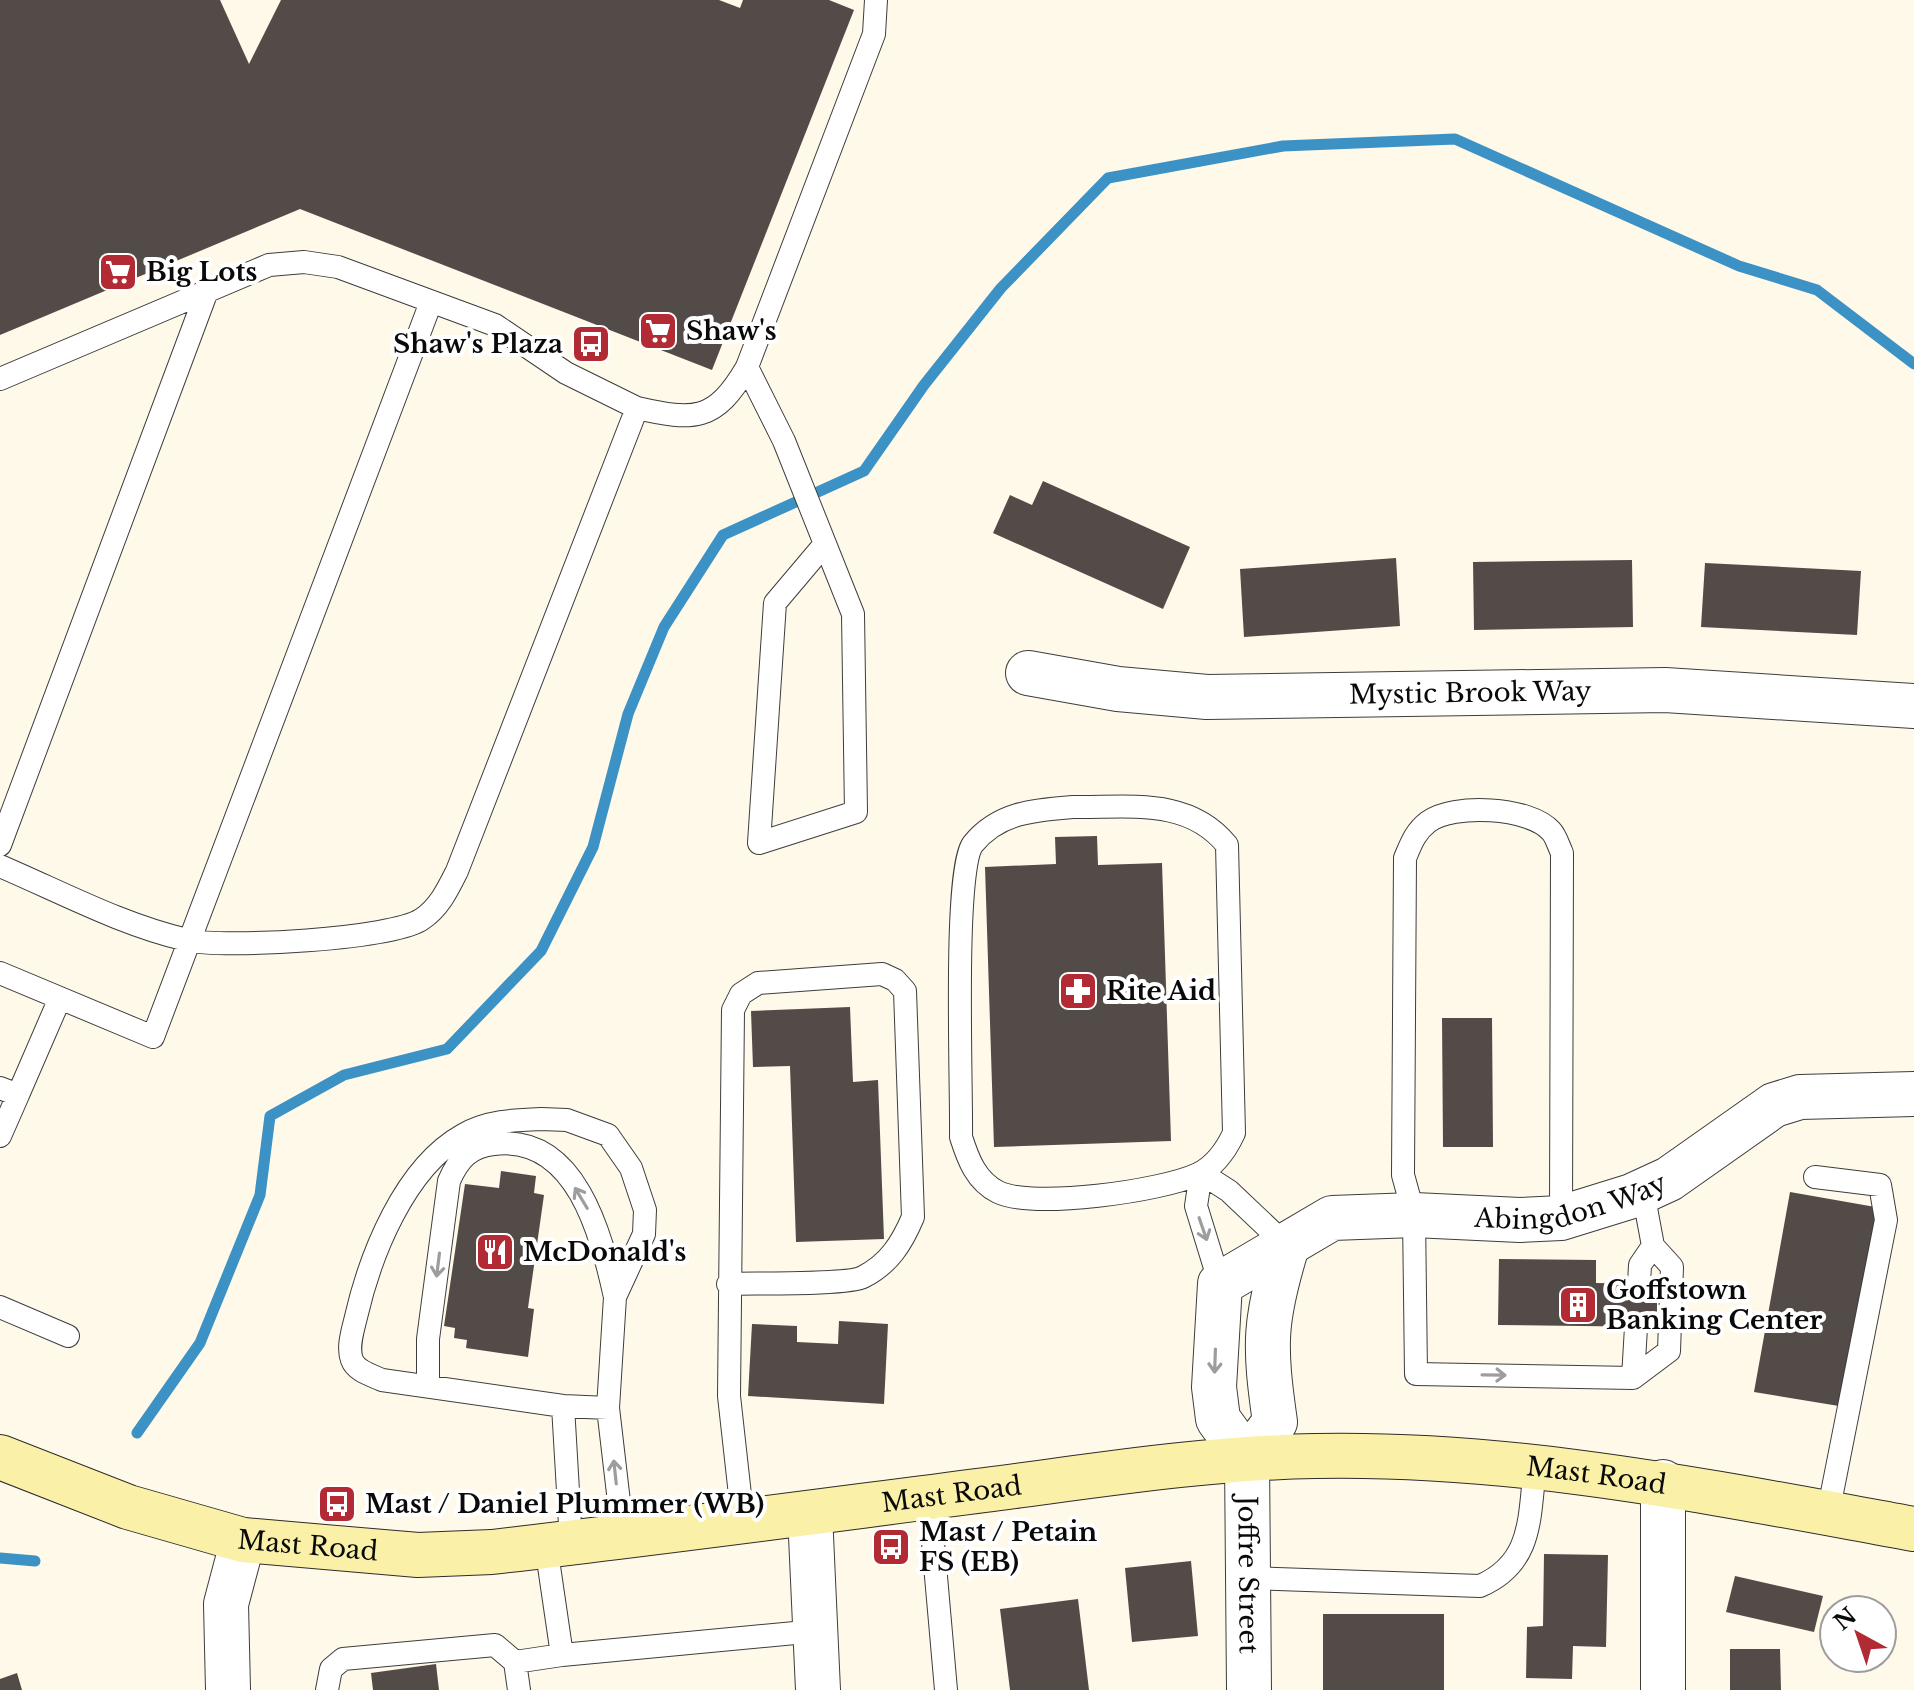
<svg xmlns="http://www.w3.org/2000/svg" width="1914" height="1690" font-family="'Libre Baskerville',serif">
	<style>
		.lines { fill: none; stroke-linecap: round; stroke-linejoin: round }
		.stream { stroke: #3c91c5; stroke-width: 11 }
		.building { fill: #524b48 }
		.service-casing { stroke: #3d3d3d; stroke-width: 24 }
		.minor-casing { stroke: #3d3d3d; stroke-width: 46 }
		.tertiary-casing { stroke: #3d3d3d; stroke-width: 46 }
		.secondary-casing { stroke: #2c2c2c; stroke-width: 46 }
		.service { stroke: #fff; stroke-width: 22 }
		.minor { stroke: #fff; stroke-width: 44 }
		.tertiary { stroke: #fff; stroke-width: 44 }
		.secondary { stroke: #faf0a7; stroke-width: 44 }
		.oneway { stroke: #9d9d9d }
		.labels { text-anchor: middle; stroke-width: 8; stroke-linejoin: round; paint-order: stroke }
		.poi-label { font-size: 26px; font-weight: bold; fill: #0a0a0a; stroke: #fff; text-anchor: start }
		.street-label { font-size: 26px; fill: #0a0a0a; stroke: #fff }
	</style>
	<rect width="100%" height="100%" fill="#fef9e9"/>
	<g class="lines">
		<path class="stream" d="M137,1433L200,1343L260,1195L270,1116L344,1075L447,1049L541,951L593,847L628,714L664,627L723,535L864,471L924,385L1001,288L1108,178L1283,146L1455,139L1739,266L1817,290L1914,364
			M0,1558L35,1561"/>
	</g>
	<path class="building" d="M0,0H220L249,64L281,0H719L740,8L743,0H829L854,10L712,370L300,209L0,335Z
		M1043,481L1190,547L1163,609L993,533L1010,495L1032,505Z
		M1396,558L1400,626L1244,637L1240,569Z
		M1632,560L1633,627L1474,630L1473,562Z
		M1705,563L1861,571L1857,635L1701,627Z
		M1097,836L1098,865L1162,863L1171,1141L994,1147L985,867L1056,864L1055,837Z
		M850,1007L853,1082L878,1080L884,1239L796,1242L790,1066L753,1067L751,1011Z
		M1442,1018H1492L1493,1147H1443Z
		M501,1171L536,1176L534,1193L544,1195L528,1308L534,1309L528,1357L466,1348L467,1340L454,1338L455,1328L444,1326L465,1184L499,1188Z
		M1790,1192L1881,1208L1845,1407L1754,1392Z
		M1499,1259L1596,1260V1283L1657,1284V1327L1498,1325Z
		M839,1321L888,1324L884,1404L748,1396L752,1324L797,1326V1342L838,1344Z
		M1544,1554L1608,1555L1606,1647L1573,1646L1572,1679L1526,1678L1527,1627L1543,1626Z
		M1191,1561L1198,1636L1132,1642L1125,1568Z
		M1735,1576L1823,1596L1814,1632L1726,1612Z
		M1078,1599L1089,1690H1010L1000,1609Z
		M1840,1602L1863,1605V1610H1840Z
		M1323,1614H1444V1690H1323Z
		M1730,1649H1780L1781,1690H1730Z
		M436,1664L439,1690H373L371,1673Z
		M17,1673L22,1690H0V1679Z"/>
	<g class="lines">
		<g class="service-casing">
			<path id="service" d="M747,367L784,441L853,614L856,812L759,843L775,603L824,545
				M0,379L269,265L304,262L338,267L495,325L566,373L637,408L457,871C448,889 439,908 422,919C394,939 222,949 187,940C122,925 61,892 0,866
				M637,408C694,421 715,422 747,367L874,34L876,0
				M1073,807C1129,808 1188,797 1227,845L1234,1133C1227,1148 1215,1166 1198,1174C1162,1191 1033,1209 998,1192C976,1181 968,1159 961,1137C962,1091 953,869 973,844C999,812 1035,810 1073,807Z
				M0,845L207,291
				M0,973L153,1037L431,302
				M0,1088L18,1095L60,998
				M541,1119L567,1120L608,1135L631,1168L645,1210L644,1234L615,1297L608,1408L563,1406L382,1380C371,1375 356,1371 352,1360C347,1347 353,1330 356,1317C370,1256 404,1168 463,1135C487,1121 514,1120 541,1119Z
				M0,1136L18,1095
				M1201,1173L1196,1206L1220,1284
				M1201,1173L1229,1191L1287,1246
				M1815,1177L1880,1185L1886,1220L1828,1513
				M1561,1218L1562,853C1559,847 1556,836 1551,831C1530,807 1453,803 1428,822C1415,832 1411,844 1405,858L1403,1175L1414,1215L1416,1374L1633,1378L1669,1351L1672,1267L1653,1246L1643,1192
				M728,1284C751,1283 849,1285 863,1277C889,1264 902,1243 913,1217L905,991L895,980L882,974L758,983L741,994L733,1010L729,1396L743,1522
				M1639,1284L1640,1265L1653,1246
				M0,1307L68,1336
				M1633,1378L1636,1327
				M428,1386V1339L449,1181C458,1160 470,1146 494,1144C576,1134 601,1234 615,1297
				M563,1406L571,1542
				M608,1408L623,1536
				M929,1497L946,1690
				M546,1546L562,1655L816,1631
				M1248,1578L1480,1586C1533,1563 1529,1518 1535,1467
				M515,1662L562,1655
				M327,1690L331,1669L343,1659L495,1645L515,1662L519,1690"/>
		</g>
		<g class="minor-casing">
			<g id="minor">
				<path id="s1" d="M1028,673L1118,689L1207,697L1665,690L1914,706"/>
				<path id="s2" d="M1247,1459L1218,1419L1214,1387L1220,1284L1332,1218L1414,1215L1520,1220L1561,1218L1632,1196L1669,1179L1774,1105L1800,1097L1914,1094"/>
				<path id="s3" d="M1247,1459L1249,1690"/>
				<path d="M1247,1459L1275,1422C1264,1345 1264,1321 1287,1246"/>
				<path d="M1663,1482V1690"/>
				<path d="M810,1514L818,1690"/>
			</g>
		</g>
		<g class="tertiary-casing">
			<path id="tertiary" d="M228,1690L226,1604L243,1540"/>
		</g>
		<g class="secondary-casing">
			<g id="secondary">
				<path id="s4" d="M0,1457L128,1507L243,1540L418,1555L492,1552C657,1533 821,1511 985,1490C1094,1476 1205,1458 1315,1456C1518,1452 1715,1493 1914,1529"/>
			</g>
		</g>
		<use href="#service" class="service"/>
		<use href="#minor" class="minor"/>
		<use href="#tertiary" class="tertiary"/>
		<use href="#secondary" class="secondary"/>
	</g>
	<defs><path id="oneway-shaft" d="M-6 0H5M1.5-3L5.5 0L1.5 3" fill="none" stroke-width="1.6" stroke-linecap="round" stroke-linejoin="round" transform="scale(2)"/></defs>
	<g class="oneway">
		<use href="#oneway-shaft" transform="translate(581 1198) rotate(-121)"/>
		<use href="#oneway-shaft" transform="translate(1203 1229) rotate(71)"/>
		<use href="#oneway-shaft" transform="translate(438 1265) rotate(97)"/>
		<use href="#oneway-shaft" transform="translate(1215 1361) rotate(92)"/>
		<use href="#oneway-shaft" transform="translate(1494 1375) rotate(1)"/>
		<use href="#oneway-shaft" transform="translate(615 1472) rotate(-96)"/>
	</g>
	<defs>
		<g id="supermarket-square" transform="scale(2)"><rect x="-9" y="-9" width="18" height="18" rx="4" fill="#b22b34" stroke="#fff"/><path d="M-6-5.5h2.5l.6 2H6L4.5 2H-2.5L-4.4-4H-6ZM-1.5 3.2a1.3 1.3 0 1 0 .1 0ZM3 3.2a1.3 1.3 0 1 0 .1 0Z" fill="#fff"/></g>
		<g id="bus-square" transform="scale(2)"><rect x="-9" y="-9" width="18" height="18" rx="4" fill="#b22b34" stroke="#fff"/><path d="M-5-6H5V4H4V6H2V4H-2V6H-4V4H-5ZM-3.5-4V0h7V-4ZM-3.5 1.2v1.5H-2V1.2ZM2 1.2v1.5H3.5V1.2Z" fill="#fff"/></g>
		<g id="pharmacy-square" transform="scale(2)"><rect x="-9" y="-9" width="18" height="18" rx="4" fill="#b22b34" stroke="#fff"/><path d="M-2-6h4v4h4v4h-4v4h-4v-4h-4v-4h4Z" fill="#fff"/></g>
		<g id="restaurant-square" transform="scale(2)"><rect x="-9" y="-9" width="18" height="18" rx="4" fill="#b22b34" stroke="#fff"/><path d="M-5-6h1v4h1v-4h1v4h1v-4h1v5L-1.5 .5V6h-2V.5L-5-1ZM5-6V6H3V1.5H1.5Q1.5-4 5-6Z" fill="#fff"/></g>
		<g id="building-square" transform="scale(2)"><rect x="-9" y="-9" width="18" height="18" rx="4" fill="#b22b34" stroke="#fff"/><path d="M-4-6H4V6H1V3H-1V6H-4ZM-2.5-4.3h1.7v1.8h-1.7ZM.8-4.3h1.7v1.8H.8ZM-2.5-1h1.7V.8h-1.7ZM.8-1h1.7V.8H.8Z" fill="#fff"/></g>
	</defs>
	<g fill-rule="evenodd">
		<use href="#supermarket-square" x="118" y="272"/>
		<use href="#supermarket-square" x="658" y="331"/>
		<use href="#bus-square" x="591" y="344"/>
		<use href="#pharmacy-square" x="1078" y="991"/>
		<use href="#restaurant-square" x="495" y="1252"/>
		<use href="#building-square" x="1578" y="1305"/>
		<use href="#bus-square" x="337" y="1504"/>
		<use href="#bus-square" x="891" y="1547"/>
	</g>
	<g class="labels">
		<g class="poi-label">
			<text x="146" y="281">Big Lots</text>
			<text x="686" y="340">Shaw's</text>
			<text x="563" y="353" text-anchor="end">Shaw's Plaza</text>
			<text x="1106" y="1000">Rite Aid</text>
			<text x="523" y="1261">McDonald's</text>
			<text x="1606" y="1299">Goffstown<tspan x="1606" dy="30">Banking Center</tspan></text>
			<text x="365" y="1513">Mast / Daniel Plummer (WB)</text>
			<text x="919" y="1541">Mast / Petain<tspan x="919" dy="30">FS (EB)</tspan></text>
		</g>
		<g class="street-label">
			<text dy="9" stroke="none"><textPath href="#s1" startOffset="444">Mystic Brook Way</textPath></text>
			<text dy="9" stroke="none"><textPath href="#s2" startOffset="556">Abingdon Way</textPath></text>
			<text dy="9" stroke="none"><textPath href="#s4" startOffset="1618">Mast Road</textPath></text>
			<text dy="9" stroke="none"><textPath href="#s4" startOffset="970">Mast Road</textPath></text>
			<text dy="9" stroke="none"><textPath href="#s4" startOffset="322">Mast Road</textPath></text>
			<text dy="9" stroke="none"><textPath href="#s3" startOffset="116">Joffre Street</textPath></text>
		</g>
	</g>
	<g transform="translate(1858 1634) rotate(320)"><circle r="38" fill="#ffffff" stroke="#9d9d9d" stroke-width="2"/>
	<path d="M0-6L14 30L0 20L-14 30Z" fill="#b22b34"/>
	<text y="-12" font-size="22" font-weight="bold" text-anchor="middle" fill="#0a0a0a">N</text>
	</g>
</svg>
